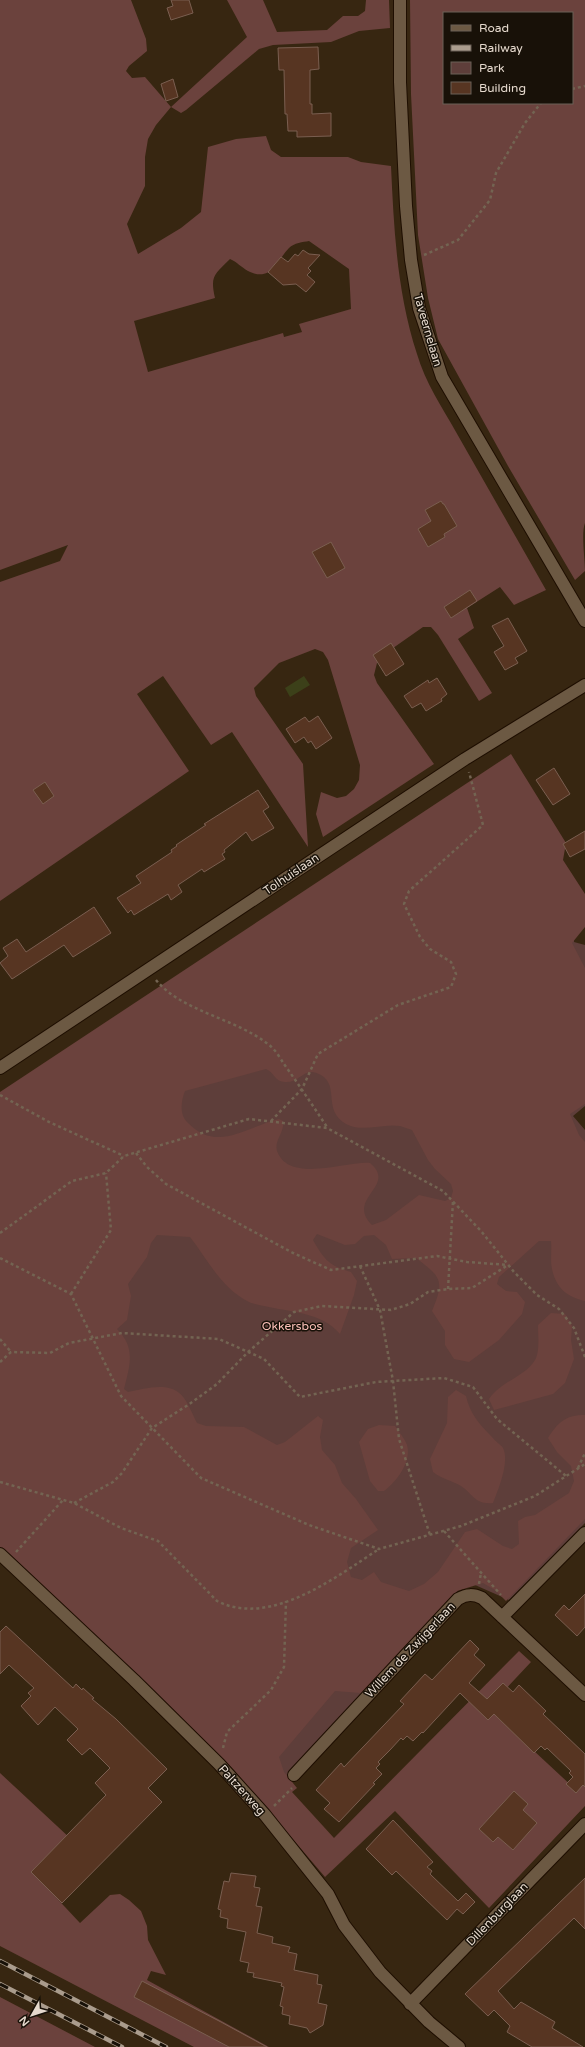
<svg xmlns="http://www.w3.org/2000/svg" width="585" height="2047" font-family="'Varela Round',sans-serif">
	<style>
		.green { fill: #5e3e3a }
		.forest { fill: #6b423d; fill-rule: evenodd }
		.water { fill: #3c4019 }
		.building { fill: #573522; stroke: #7a5e50 }
		.lines { fill: none; stroke-linecap: round; stroke-linejoin: round }
		.minor-casing { stroke: #1e0e00; stroke-width: 14 }
		.path { stroke: #736452; stroke-width: 2.5; stroke-dasharray: 3 3; stroke-linecap: butt }
		.minor { stroke: #6c5943; stroke-width: 12 }
		.rail-casing { stroke: #aa9c8d; stroke-width: 4.5 }
		.rail { stroke: #181108; stroke-width: 3; stroke-dasharray: 9; stroke-linecap: butt }
		.labels { text-anchor: middle; stroke-width: 3; stroke-linejoin: round; paint-order: stroke }
		.street-label { font-size: 12px; fill: #e5d9cd; stroke: #181108 }
		.park-label { font-size: 12px; fill: #fdc1b9; stroke: #181108 }
	</style>
	<rect width="100%" height="100%" fill="#372611"/>
	<path class="green" d="M574,899V942L585,945V1106L573,1116L585,1130V1523L509,1600L466,1581L272,1803L0,1109Z"/>
	<path class="forest" d="M0,0H131L146,39L147,51L129,66L126,71L132,78L145,77L171,107L247,37L227,0H263L277,32L327,30L343,16H358L365,11L366,0H389L390,28L359,31L331,42L273,45L259,49L186,110L181,113L171,107L156,125L148,139L145,157V186L127,224L138,254L181,228L201,212L208,147L236,139L266,136L271,150L281,157H348L361,162L391,166C394,230 397,293 417,354C425,382 442,407 456,432C486,485 516,537 546,590L514,605L500,587L467,608L474,628L458,639L492,693L479,701L438,635L431,627H423L386,653L377,663L374,675L377,683L434,764L323,837L316,814L321,792L337,798L346,796L354,789L359,780L360,765L328,660L323,652L315,649L279,663L254,688L256,696L303,764L308,847L232,732L211,745L163,676L137,694L189,771L0,901V582L60,561L68,545L0,570ZM309,241L349,269L351,309L299,324L302,332L284,337L283,333L148,372L134,321L215,298C210,276 214,275 230,259C237,262 241,267 248,271C272,283 277,260 289,248C294,243 303,242 309,241Z
		M410,0H585V523C581,533 585,559 585,571L575,580L508,466L438,339L428,298L418,235L411,94ZM444,13H572V103H444Z
		M511,754L566,843L563,860L585,894V927L572,943L585,968V1104L570,1114L579,1135L585,1142V1301C567,1297 556,1288 552,1269C550,1260 552,1250 551,1241H539L499,1277L497,1284L506,1291L517,1292L525,1302L522,1314L499,1340L469,1362L454,1359L445,1345V1331L432,1311C445,1280 441,1277 416,1258L392,1259L386,1245L374,1235L364,1236L355,1244L345,1245L317,1234L313,1240C324,1260 330,1266 351,1272L357,1281L354,1295L340,1334C322,1312 289,1312 264,1306C259,1305 253,1304 249,1302C221,1288 208,1260 190,1237L157,1235L151,1243L147,1257L128,1284L131,1296L127,1320L117,1329C136,1348 130,1365 124,1389L128,1392C145,1389 171,1380 184,1398C189,1405 193,1415 197,1423L206,1426L244,1427L277,1445L285,1442L318,1416L323,1420L320,1437L322,1450L335,1465L342,1483L356,1499L378,1530L351,1548L347,1562L351,1577L362,1580L374,1572L381,1582L409,1591L424,1584L438,1572L465,1532L477,1529L503,1546L512,1549L519,1544L518,1521L525,1517L535,1515L569,1493L574,1481L571,1466L557,1452L548,1438C558,1422 566,1415 585,1415V1519L506,1601L495,1590L483,1583L457,1591L361,1693L335,1691L279,1757L284,1772L297,1788L292,1792L334,1838L519,1651L531,1662L488,1708L576,1790L585,1781V1806L489,1908L395,1811L325,1877L234,1770L140,1678L0,1551V1092ZM266,1069C274,1072 275,1082 285,1082C301,1083 304,1065 321,1075C340,1086 322,1110 346,1124C362,1133 383,1123 400,1126C404,1127 408,1129 412,1130L428,1160L435,1169L451,1184L453,1191L451,1198L445,1201L419,1195L386,1220L372,1225C345,1198 398,1186 370,1163C346,1161 289,1184 277,1151C274,1140 285,1132 283,1121L279,1119C246,1127 217,1153 188,1123C179,1115 181,1101 185,1091Z
		M551,1313L565,1314L572,1326L571,1340L574,1359L565,1383L553,1394L494,1410L489,1399C501,1381 525,1377 535,1360C540,1352 538,1335 538,1325Z
		M456,1390L466,1396C470,1414 480,1425 492,1437C495,1441 501,1445 503,1448C510,1462 498,1490 493,1503C475,1505 473,1494 461,1486C453,1481 442,1479 433,1472L430,1459L447,1423L448,1397Z
		M379,1425L395,1426C399,1432 405,1439 407,1445C412,1462 396,1482 384,1491H378L370,1481L359,1442L368,1429Z
		M0,1773L71,1839L35,1875L80,1923L110,1895L120,1894L129,1900L141,1911L147,1926L148,1940L166,1975L151,1971L147,1980L269,2047H194L0,1946Z
		M0,1997L95,2047H0Z"/>
	<path class="water" d="M304,676L310,685L290,697L285,688Z"/>
	<path class="building" d="M171,0H189L193,13L171,20L167,8L173,6Z
		M318,47L319,69L310,70V104H312V114L331,113V136L297,137V131H288L287,114H285L284,70H279L278,48Z
		M173,79L178,97L166,101L161,84Z
		M303,250L309,254L320,255L308,268L311,271L307,275L315,282L306,292L296,284L283,285L268,272L281,257L288,262L295,254L298,256Z
		M441,501L443,504H444L457,526L444,534L445,537L428,547L418,529L431,521L425,510Z
		M331,542L345,568L327,578L312,552Z
		M470,590L477,601L451,618L444,607Z
		M508,618L527,651L515,658L518,663L505,670L494,652L504,646L492,626Z
		M391,643L404,664L386,676L373,655Z
		M437,678L447,694L441,699L442,701L426,711L421,703L412,708L404,696L428,680L429,683Z
		M318,716L332,738L316,749L311,741L308,743L304,737L295,743L286,729L305,717L309,722Z
		M554,768L570,794L553,805L536,780Z
		M45,782L54,796L43,804L33,790Z
		M258,790L269,807L263,811L274,828L252,841L246,832L224,850L225,852L222,854L225,859L204,872L202,869L178,885L182,892L171,900L168,894L134,915L131,910L128,913L117,898L141,883L136,876L172,852L171,850L177,846L176,845L206,825L204,824Z
		M585,831V849L570,857L563,844Z
		M94,907L111,933L73,957L64,945L12,979L0,963L8,956L3,948L17,939L26,952Z
		M585,1594V1627L577,1636L555,1615L564,1605L569,1610Z
		M6,1626L73,1688L76,1684L82,1690L83,1688L94,1698L92,1699L116,1719L167,1769L148,1788L162,1802L62,1903L31,1872L106,1795L95,1783L110,1768L90,1748L82,1755L67,1740L78,1729L55,1707L38,1725L21,1706L31,1696L28,1693L34,1688L9,1665L0,1674V1632Z
		M470,1640L479,1649L474,1655L485,1665L469,1683L487,1699L503,1683L513,1692L519,1685L546,1711L543,1714L585,1754V1787L583,1785L576,1793L566,1784L573,1777L569,1773L571,1771L547,1748L545,1750L541,1746L534,1753L494,1714L488,1720L460,1693L423,1733L422,1732L413,1741L407,1736L403,1740L401,1738L390,1750L378,1762L380,1764L376,1768L382,1774L373,1783L375,1784L339,1822L324,1809L330,1803L316,1790L341,1763L344,1767L404,1704L400,1701L425,1674L432,1680Z
		M514,1791L528,1804L523,1810L537,1823L513,1850L498,1837L493,1842L479,1829Z
		M393,1820L433,1862L427,1867L432,1871L430,1874L458,1901L466,1893L475,1902L463,1914L457,1909L447,1920L396,1871L392,1875L366,1849Z
		M231,1873L256,1876L254,1887L260,1888L256,1906L262,1907L257,1933L273,1937L272,1943L290,1947L288,1952L297,1954L294,1970L318,1975L317,1984L322,1985L318,2003L327,2005L323,2025L310,2033L307,2028L289,2024L290,2016L282,2014L283,2007L280,2006L284,1987L281,1986L282,1983L253,1977L254,1973L247,1972L249,1963L240,1961L246,1932L227,1928L228,1919L220,1917L221,1910L218,1909L224,1881L229,1882Z
		M585,1878V1929L574,1918L498,1991L514,2009L521,2002L555,2022L552,2028L583,2047H532L507,2032L510,2026L494,2010L488,2016L465,1994Z
		M142,1981L221,2022L267,2047H229L151,2006L134,1997Z"/>
	<g class="lines">
		<g class="minor-casing">
			<path id="minor" d="M400,0V82L406,206L411,260L419,308L442,377L585,621
				M0,1068L465,759L585,685
				M0,1554L134,1680L219,1764L265,1815L328,1894L344,1925L380,1972L429,2022L459,2047
				M502,1617L585,1533
				M294,1775L458,1599C467,1594 473,1594 482,1598L585,1695
				M410,2004L585,1824"/>
		</g>
		<path class="path" d="M572,89L585,86
			M424,255L458,240L490,200L496,173L525,123L541,103
			M156,980C182,1012 236,1018 269,1045C275,1049 280,1058 284,1064C299,1085 313,1106 327,1127
			M0,1095L49,1122L124,1156
			M271,1121L302,1089L318,1054L398,1005L451,987L456,974L451,962L430,949L420,937L404,904L409,891L483,825L469,772
			M136,1153L147,1167L166,1184L293,1253L331,1270L437,1256L467,1262L508,1265
			M0,1233L72,1181L106,1173L124,1156L249,1119L327,1128L443,1191L481,1231L514,1272L537,1295L559,1309L574,1328L585,1357
			M0,1258L71,1294L121,1396L201,1478L309,1525L379,1549L461,1526L535,1496L585,1464
			M360,1266L380,1310L393,1381L399,1439L430,1535
			M448,1289L453,1201
			M71,1294L111,1230L106,1173
			M0,1339L11,1352
			M0,1362L11,1352L50,1353L69,1343L122,1333L219,1339L264,1359L300,1397L376,1382L444,1378L473,1387L497,1419L566,1476
			M578,1468L585,1453
			M0,1482L74,1503L121,1528L158,1541L217,1601C270,1628 336,1577 379,1549
			M74,1503L113,1482L122,1473L152,1428L188,1405L217,1384L248,1352L294,1312L322,1306L391,1310L410,1304L428,1292L448,1289L472,1288L508,1265
			M444,1531L501,1595
			M16,1552L63,1500
			M479,1584L481,1573
			M223,1748L227,1732L271,1690L284,1667L286,1601
			M274,1806L292,1788"/>
		<use href="#minor" class="minor"/>
		<g class="rail-casing">
			<path id="rail" d="M0,1961L166,2047
				M0,1984L122,2047"/>
		</g>
		<use href="#rail" class="rail"/>
	</g>
	<g class="labels">
		<g class="street-label">
			<text transform="translate(428 330) rotate(74)" y="4">Taveernelaan</text>
			<text transform="translate(291 874) rotate(-34)" y="4">Tolhuislaan</text>
			<text transform="translate(410 1650) rotate(-47)" y="4">Willem de Zwijgerlaan</text>
			<text transform="translate(242 1790) rotate(48)" y="4">Paltzerweg</text>
			<text transform="translate(497 1914) rotate(-46)" y="4">Dillenburglaan</text>
		</g>
		<g class="park-label">
			<text x="292" y="1330">Okkersbos</text>
		</g>
	</g>
	<rect x="443" y="12" width="130" height="92" fill="#181108" stroke="#6a6157"/>
	<rect x="451" y="25" width="20" height="6" fill="#6c5943" stroke="#6a6157"/>
	<text x="479" y="32" font-size="12" fill="#e5d9cd">Road</text>
	<rect x="451" y="45" width="20" height="6" fill="#aa9c8d" stroke="#6a6157"/>
	<text x="479" y="52" font-size="12" fill="#e5d9cd">Railway</text>
	<rect x="451" y="62" width="20" height="12" fill="#5e3e3a" stroke="#6a6157"/>
	<text x="479" y="72" font-size="12" fill="#e5d9cd">Park</text>
	<rect x="451" y="82" width="20" height="12" fill="#573522" stroke="#6a6157"/>
	<text x="479" y="92" font-size="12" fill="#e5d9cd">Building</text>
	<g transform="translate(32 2015) rotate(231)" stroke="#181108" stroke-width="3" paint-order="stroke">
	<path d="M0-3L7 15L0 10L-7 15Z" fill="#e5d9cd"/>
	<text y="-6" font-size="11" font-weight="bold" text-anchor="middle" fill="#e5d9cd">N</text>
	</g>
</svg>
